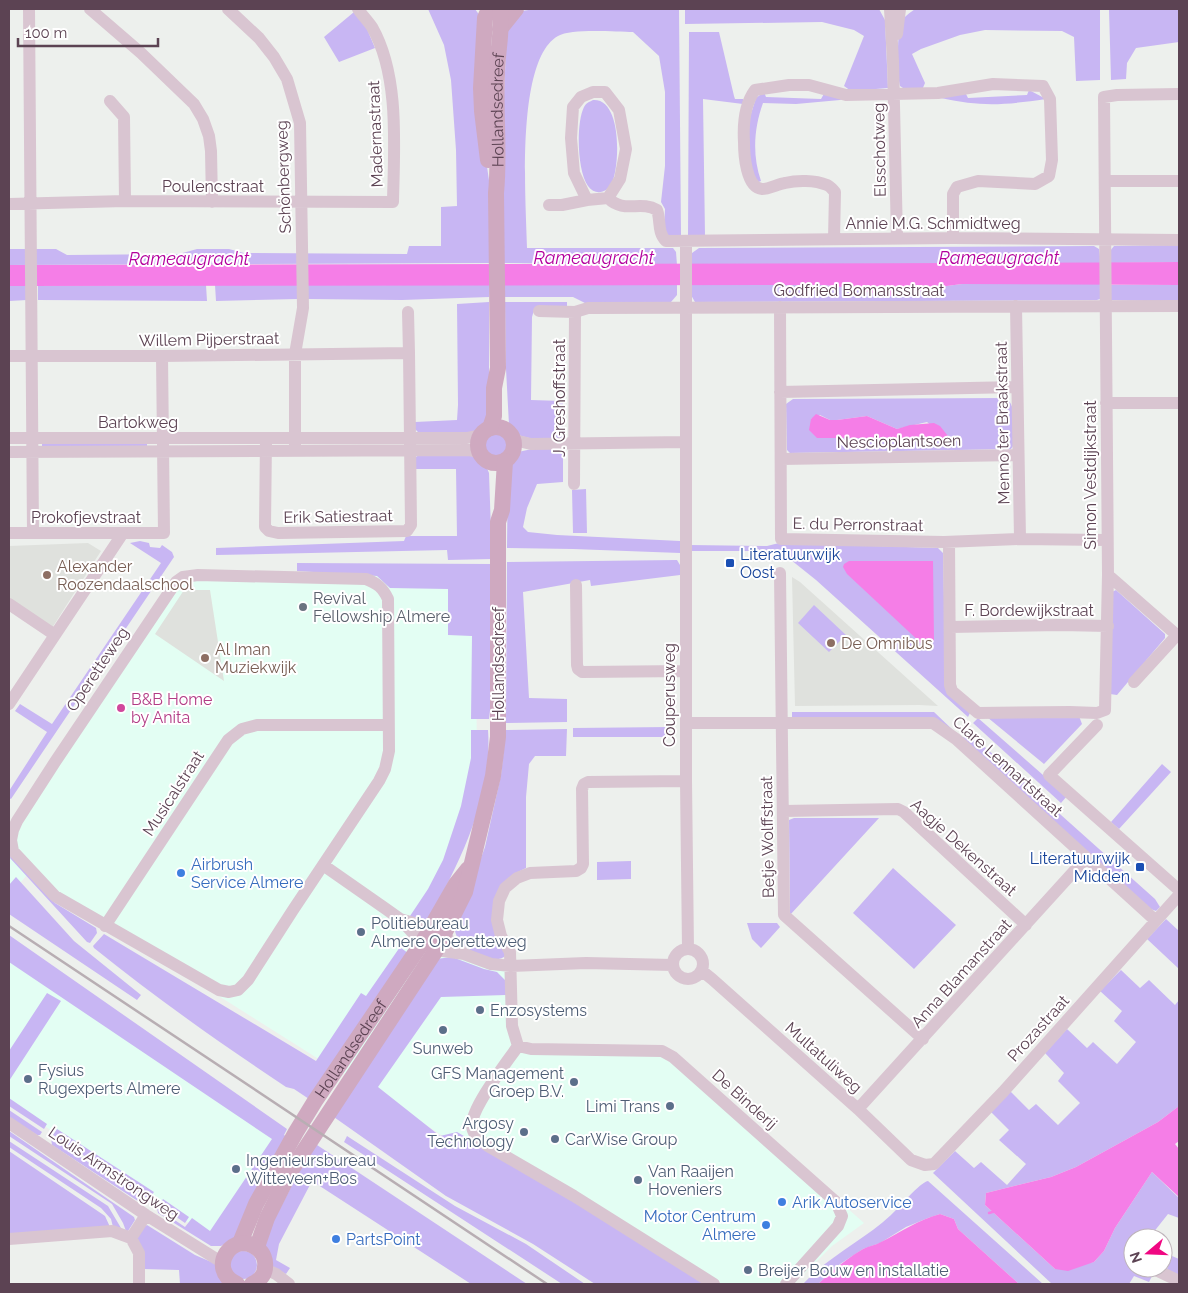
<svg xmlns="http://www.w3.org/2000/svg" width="1188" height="1293" font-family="Raleway,sans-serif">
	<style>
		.commercial { fill: #e3fef3 }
		.education { fill: #dfe1dd }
		.green { fill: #c8b6f3; fill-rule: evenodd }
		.water { fill: #f57ee7 }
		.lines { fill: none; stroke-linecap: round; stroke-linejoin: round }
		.stream { stroke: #f57ee7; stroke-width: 2.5 }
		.minor { stroke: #d9c5d1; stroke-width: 12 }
		.major { stroke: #cfa9c0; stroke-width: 16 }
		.rail { stroke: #b8aeb3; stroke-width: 2.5 }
		.transit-dot { fill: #1a4fb4; stroke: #fff; stroke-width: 2 }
		.education-dot { fill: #8d6e63; stroke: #fff; stroke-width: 2 }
		.worship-dot { fill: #6b7280; stroke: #fff; stroke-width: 2 }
		.hotel-dot { fill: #d1479c; stroke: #fff; stroke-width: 2 }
		.shop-dot { fill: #3f7fe0; stroke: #fff; stroke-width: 2 }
		.service-dot { fill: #5c6f8a; stroke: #fff; stroke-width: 2 }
		.labels { text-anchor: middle; stroke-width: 4; stroke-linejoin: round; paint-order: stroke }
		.street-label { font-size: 16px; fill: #5c4353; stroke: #fff }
		.transit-label { font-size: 16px; fill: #164399; stroke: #fff; text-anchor: start }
		.education-label { font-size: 16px; fill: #785e54; stroke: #fff; text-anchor: start }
		.worship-label { font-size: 16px; fill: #5b616d; stroke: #fff; text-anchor: start }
		.hotel-label { font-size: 16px; fill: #b23c85; stroke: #fff; text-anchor: start }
		.shop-label { font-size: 16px; fill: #366cbe; stroke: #fff; text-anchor: start }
		.service-label { font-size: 16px; fill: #4e5e75; stroke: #fff; text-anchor: start }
		.water-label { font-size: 18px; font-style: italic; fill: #b3009d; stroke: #fff }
	</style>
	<rect width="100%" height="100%" fill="#edf0ed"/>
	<path class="commercial" d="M475,569L477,758L457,856L422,920L453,949L511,974L512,1045L666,1048L864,1223L832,1246L794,1284H694L444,1137L368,1086L325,1063L27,875L9,896V832L173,578Z
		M9,950L281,1131L214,1240L9,1102Z"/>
	<path class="education" d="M88,543L101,551L52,628L9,600V546Z
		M792,577L800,582L938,706L919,705L795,706Z
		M184,590H210L224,681L155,634Z"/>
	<path class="green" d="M428,9H475L480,16L482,133L490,187V263L9,265V249H56L67,255L179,254L197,249H229L244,253L407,254L409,246H441V207L457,206L456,150L451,80L444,45Z
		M535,9H679L681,236H669L664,231L665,209L661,202L665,166V92L659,56L633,32C617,32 571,28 558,36C515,60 526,202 527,248H673L676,252L677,265L503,263L502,140L507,28L522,11Z
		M685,9H879L885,20L888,88L851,91L844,86L864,36L854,30L822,22L685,24Z
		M915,9H1100V80L1076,81L1074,37L1062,31L985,30L960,35L921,49L912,54L925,83L922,90H906L900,86C897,75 897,34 901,23C903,17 910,13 915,9Z
		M1109,9H1179V42L1136,48L1127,63L1126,79L1111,80Z
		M354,12L367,29L375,48L339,62L324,37Z
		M689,32H719L734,96L735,99H743V104L703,99L705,236H688Z
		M1029,90L1046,99C1005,105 981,107 941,98L965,92L968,98L1027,95Z
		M764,92L766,97L821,99L825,92L844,98L840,100L796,104L763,103C754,128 752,155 761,181L756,183L752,178L747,126L756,98Z
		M593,100C622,98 620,165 612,183C607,193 595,196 588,186C577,171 576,123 584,107C586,103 589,102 593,100Z
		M1179,245V262L1110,263V251L1114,246Z
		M1094,246L1099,249L1101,263L692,265V253L699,248Z
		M490,284L489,297L402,300L307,299L306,285Z
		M504,284H677V295L671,302L585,303L573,297H504Z
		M691,284L825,285L849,288L881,295H902L939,287L962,284H1101L1100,299L1097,300L695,302L691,295Z
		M206,285L207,301L38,300V286Z
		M215,285H298V299L216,301Z
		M1110,285H1179V302L1111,300Z
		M9,286H26L27,300L9,301Z
		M489,302V416L483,427L477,432L420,434L415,429V422L457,420L458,405L457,304Z
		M505,302H567V308L534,310L532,317L531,400L563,401V438H529L521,436L509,425L506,369Z
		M1005,398C1018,403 1013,433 1013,446L1011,449L790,453L787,450L786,404L793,399ZM820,415L830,420H837L867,416L897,429L927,422L946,438L811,419Z
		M485 445a11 11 0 1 1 22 0a11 11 0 1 1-22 0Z
		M42,443H147V447H42Z
		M532,449H563V482L537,484L527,508L523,527L528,532L557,535L680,541V553L573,549L507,548L508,464L514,460L518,452Z
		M420,454C432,454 461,451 471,454C480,456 486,465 489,473L492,559L448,560L447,550L216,555V548L404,541L406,536H457L456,469H415L416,457Z
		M586,489L587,533H573L572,490Z
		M140,541L149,543L150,547L160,548L162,545L172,552L174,557L11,799L9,798V791L47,732L15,711L20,704L52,724L161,563L130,543Z
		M779,543L938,548L943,553L946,685L970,713L968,717L816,580L786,556L764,551H690V545L767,546Z
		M677,560L680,565V575L591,586L590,580L523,592L529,698L567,699V722L506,723L507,562Z
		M297,563L492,564V694L489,719H471L472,636L448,635V589L390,588L377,576L297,571Z
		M1116,590L1165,634V638L1117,695L1110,694L1112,592Z
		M814,605L846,635L829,652L798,623Z
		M792,712H934L955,732L938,721L792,718Z
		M1079,716L1082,724L1044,764L987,717Z
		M978,718L1067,796L1061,803L973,723Z
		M670,727V737H573V728Z
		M567,729L566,756H535L529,764L526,797V868L516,873L499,893L506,955C495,969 454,946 455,929L485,847L501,775L506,730Z
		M471,730H488C493,801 457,867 424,928L408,919L428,889L443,860L461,806L471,758Z
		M968,732L1155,899L1160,907L1156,911L1148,908L961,740Z
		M1162,764L1171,772L1119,829L1111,822Z
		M794,818H879L790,915L789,820Z
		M11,855L55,903L96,928L97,933L90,943L87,942L10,858Z
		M631,861V879L597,880V862Z
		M893,868L956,925L914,969L853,913Z
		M16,877L74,941L141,995L137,1000L9,914V885Z
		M1166,919L1179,931V969L1147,939Z
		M747,923H777L780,927L761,948L752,939Z
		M104,934L316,1061L361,993L366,996L400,947L409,954L312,1101L294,1089L286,1087C220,1043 156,998 94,948L93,946Z
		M9,935L287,1129L284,1135L287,1137L240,1234L221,1246H211L158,1213L157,1208L185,1227L192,1218L210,1231L272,1139L9,962Z
		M452,957L484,969L497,972L506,981V995L441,997L378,1087L440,1136L457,1132L607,1219L706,1284H595L533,1244L446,1196L331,1115L436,959Z
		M1121,970L1140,988L1149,980L1175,1005L1179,1000V1106L1158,1122L1076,1167L1051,1177L986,1193L985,1205L1055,1269L1094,1262L1104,1251L1115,1228L1152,1172L1179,1198V1218L1168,1214L1149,1238H1133V1268H1156L1149,1282L1134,1276L1129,1284H1052L933,1173L955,1151L974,1168L981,1162L1007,1185L1026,1164L999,1140L1009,1130L991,1112L1010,1091L1029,1110L1036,1104L1058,1125L1080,1103L1058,1081L1064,1073L1045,1053L1067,1029L1087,1048L1093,1042L1117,1064L1136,1042L1114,1021L1122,1011L1100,991Z
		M47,993L61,1001L9,1081V1051Z
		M9,1098L47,1124L44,1129L9,1106Z
		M9,1110L42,1132L40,1135H37L9,1117Z
		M57,1129L154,1192L149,1199L53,1135Z
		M9,1131L134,1217L135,1220L128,1231H126L123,1223L112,1204L9,1136Z
		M347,1136L455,1206L526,1244L585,1284H562L344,1142Z
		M51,1138L148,1201L144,1205L52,1145Z
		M9,1141L108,1206L121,1228L113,1227L111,1219L101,1208L9,1147Z
		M314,1143L527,1284H471L312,1181L279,1244L276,1260L290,1268L286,1274L273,1268L262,1243Z
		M9,1151L105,1216L110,1227L9,1234Z
		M928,1181L1043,1284H1019L958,1229L954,1219L940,1214L928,1218L906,1227L880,1243L863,1249L840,1264L818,1284H803C829,1256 864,1240 891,1215C900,1207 919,1183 928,1181Z
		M163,1199L189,1217L185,1223L159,1205Z
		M147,1225L195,1255L216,1264L224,1278L223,1284H180L179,1270L143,1269L136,1238L144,1227Z
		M229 1265a14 14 0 1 1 28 0a14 14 0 1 1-28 0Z
		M1172,1256L1179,1259V1278L1167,1269Z"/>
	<path class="water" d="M1179,262V285L962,284L939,287L893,296L881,295L849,288L825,285L9,286V265C399,264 789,264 1179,262Z
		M816,414L830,420H837L867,416L897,429L910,425L934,423L940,426L948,436L946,438H817L809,430L811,419Z
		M849,561H933L934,640L931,644L926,645L922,644L847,574L843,567L844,564Z
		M1179,1106V1141L1175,1144L1179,1149V1197L1152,1172L1115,1228L1104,1251L1094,1262L1068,1271L1055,1269L985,1205L986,1193L1051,1177L1076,1167L1158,1122Z
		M940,1214L954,1219L958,1229L1019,1284H818C832,1271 846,1259 863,1249C869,1246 876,1245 881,1242C901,1232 918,1220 940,1214Z"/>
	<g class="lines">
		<path class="stream" d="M989,1213L996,1211"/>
		<path class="minor" d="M29,9L33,533
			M90,9L141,53L194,104L203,119L209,136L211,151L212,202
			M228,9L259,38L274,57L287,79L300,123L303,308L295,354V446
			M890,9L893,61L897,239
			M897,34L900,9
			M593,92H605L619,110L626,149L620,179L608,198L587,200L574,173L571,138L573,107L581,97Z
			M110,101L124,117L125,201
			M1105,181H1179
			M608,198C624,214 640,200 657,210C661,221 657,232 666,241L953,238L1179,240
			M9,204L125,201L393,202C394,148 400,76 372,27C368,21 362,15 358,9
			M549,205H562L587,200
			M834,239L835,192C833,190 830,186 827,185C815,180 797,180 785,183C778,184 769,189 762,189C746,188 744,154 744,142C743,125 744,105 755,90L789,85H809L846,95L938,93L993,84L1043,86L1050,99L1052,160L1049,176L1035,184L978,181L957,187L953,194V238
			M686,241V781L688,949
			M1016,306L1020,539
			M780,307L781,539L944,542L1020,539L1106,540
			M539,311L575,312L588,308L1179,306
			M408,312L409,353
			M9,356H162L409,353L411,525L407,531L278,533L269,531L265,527L266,439
			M780,392L1017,387
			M1106,403H1179
			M9,438H467L481,435
			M514,440L531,444L686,442
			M9,452L469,450L479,452
			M781,459L1018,455
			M574,484L575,312
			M9,533H164L162,356
			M949,542L950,685L952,691L978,713L1070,712L1097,713L1105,710L1108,575L1104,97L1117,95L1179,94
			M780,573L784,915L923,1039
			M198,575L366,579C377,583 383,588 388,599L389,751L385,769L379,781L293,910L248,980L238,990L229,992L219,990L55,896L13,851L11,840L13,830L17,821L55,762L176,582L183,577Z
			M1108,575L1179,637
			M576,585L577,665L578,669L582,672L686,671
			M9,604L55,635
			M950,627L1061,625L1108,626
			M1134,682L1177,635
			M9,704L123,533
			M686,723H933L956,739L1155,920
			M1097,725L1049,775L1179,890
			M686,781L588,782L584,784L582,789L583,864L581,868L576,871L530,873L517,878L505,888L499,901L497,920L501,936L510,952L512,1026L518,1046L531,1049L662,1051L673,1057L836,1202L842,1216L838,1226L786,1284
			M784,811L898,809L904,812L1026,925
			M323,865L386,909L400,919L422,943L436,950L464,954L491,964L511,966L586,963L673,965
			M400,919L431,928L444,935L464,954
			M105,926L228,740L242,729L257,725H388
			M673 964a15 15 0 1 1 30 0a15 15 0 1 1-30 0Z
			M702,971L712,979L858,1109L911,1160L925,1165L934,1164L1003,1092L1179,895
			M518,1046C507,1062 470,1109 472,1126C473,1136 481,1141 488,1146L574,1196L714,1284
			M858,1109L1086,858
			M9,1123L146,1215L223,1263
			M131,1238L139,1253V1284
			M9,1239L112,1231L131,1238L146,1215
			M265,1269L276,1274L289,1284
			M1158,1271L1179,1281"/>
		<g class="major">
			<path d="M500,29L516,9"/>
			<path d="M488,160L482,111L481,88L485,18L489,9"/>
			<circle cx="496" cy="445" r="18"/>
			<path id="s1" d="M490,428L494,416V388L498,368L496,193C500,153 495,113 497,74C497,53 503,30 500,9"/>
			<path id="s2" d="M240,1243L256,1204L296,1132L315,1101L422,943L456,884L468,869"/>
			<path d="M257,1247L267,1218L290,1172L436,950L465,892L493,776L498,737V522L502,510L505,461"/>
			<path d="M237,1284C205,1269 234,1228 258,1249C263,1253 266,1260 265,1267C265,1275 259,1281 252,1284"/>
		</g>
		<path class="rail" d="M9,926L547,1284"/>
	</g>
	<g class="transit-dot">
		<rect x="725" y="558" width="10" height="10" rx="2.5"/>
		<rect x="1135" y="862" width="10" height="10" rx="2.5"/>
	</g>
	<g class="education-dot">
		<circle cx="47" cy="575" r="5"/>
		<circle cx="831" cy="643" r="5"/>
		<circle cx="205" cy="658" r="5"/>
	</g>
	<circle class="worship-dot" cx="303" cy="607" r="5"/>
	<circle class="hotel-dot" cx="121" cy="708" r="5"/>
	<g class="shop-dot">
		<circle cx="181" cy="873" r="5"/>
		<circle cx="782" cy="1202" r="5"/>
		<circle cx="766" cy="1225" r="5"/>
		<circle cx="336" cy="1239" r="5"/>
	</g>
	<g class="service-dot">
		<circle cx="361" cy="932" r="5"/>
		<circle cx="480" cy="1010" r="5"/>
		<circle cx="443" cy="1030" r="5"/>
		<circle cx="28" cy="1079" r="5"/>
		<circle cx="574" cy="1082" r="5"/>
		<circle cx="670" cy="1106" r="5"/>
		<circle cx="524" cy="1132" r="5"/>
		<circle cx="555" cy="1139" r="5"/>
		<circle cx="236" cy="1169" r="5"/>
		<circle cx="638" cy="1180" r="5"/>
		<circle cx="748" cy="1270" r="5"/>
	</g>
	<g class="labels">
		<g class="street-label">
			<text dy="6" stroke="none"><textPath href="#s1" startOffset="319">Hollandsedreef</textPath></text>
			<text transform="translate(375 134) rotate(-92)" y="6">Madernastraat</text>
			<text transform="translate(879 150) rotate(-91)" y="6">Elsschotweg</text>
			<text transform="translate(283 177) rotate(-92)" y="6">Schönbergweg</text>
			<text x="213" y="192">Poulencstraat</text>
			<text x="933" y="229">Annie M.G. Schmidtweg</text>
			<text x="859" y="296">Godfried Bomansstraat</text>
			<text transform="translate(209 339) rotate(-1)" y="6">Willem Pijperstraat</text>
			<text transform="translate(559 398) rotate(-90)" y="6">J. Greshoffstraat</text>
			<text x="138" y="428">Bartokweg</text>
			<text transform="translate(1002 423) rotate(-91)" y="6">Menno ter Braakstraat</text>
			<text transform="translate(899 441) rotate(-1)" y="6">Nescioplantsoen</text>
			<text transform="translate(1090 475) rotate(-90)" y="6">Simon Vestdijkstraat</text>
			<text transform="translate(338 516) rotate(-1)" y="6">Erik Satiestraat</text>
			<text x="86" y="523">Prokofjevstraat</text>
			<text transform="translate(858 524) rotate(1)" y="6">E. du Perronstraat</text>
			<text x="1029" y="616">F. Bordewijkstraat</text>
			<text transform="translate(498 664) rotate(-90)" y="6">Hollandsedreef</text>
			<text transform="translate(97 669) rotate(-56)" y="6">Operetteweg</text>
			<text transform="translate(669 695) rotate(-90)" y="6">Couperusweg</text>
			<text transform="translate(1008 766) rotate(42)" y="6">Clare Lennartstraat</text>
			<text transform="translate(173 793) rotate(-57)" y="6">Musicalstraat</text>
			<text transform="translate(767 837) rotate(-91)" y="6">Betje Wolffstraat</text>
			<text transform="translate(964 847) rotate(42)" y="6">Aagje Dekenstraat</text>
			<text transform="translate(961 973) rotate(-48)" y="6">Anna Blamanstraat</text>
			<text transform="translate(1038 1028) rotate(-48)" y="6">Prozastraat</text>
			<text dy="6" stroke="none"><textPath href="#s2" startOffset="224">Hollandsedreef</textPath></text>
			<text transform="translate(824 1057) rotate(42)" y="6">Multatuliweg</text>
			<text transform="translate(745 1099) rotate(42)" y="6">De Binderij</text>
			<text transform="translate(114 1173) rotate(34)" y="6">Louis Armstrongweg</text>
		</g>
		<g class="transit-label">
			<text x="740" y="560">Literatuurwijk<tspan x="740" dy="18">Oost</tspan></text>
			<text x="1130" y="864" text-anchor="end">Literatuurwijk<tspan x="1130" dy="18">Midden</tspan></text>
		</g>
		<g class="education-label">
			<text x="57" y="572">Alexander<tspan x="57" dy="18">Roozendaalschool</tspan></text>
			<text x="841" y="649">De Omnibus</text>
			<text x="215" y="655">Al Iman<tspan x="215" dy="18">Muziekwijk</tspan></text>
		</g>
		<g class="worship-label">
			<text x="313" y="604">Revival<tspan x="313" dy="18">Fellowship Almere</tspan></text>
		</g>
		<g class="hotel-label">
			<text x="131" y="705">B&amp;B Home<tspan x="131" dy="18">by Anita</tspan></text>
		</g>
		<g class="shop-label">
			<text x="191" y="870">Airbrush<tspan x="191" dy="18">Service Almere</tspan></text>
			<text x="792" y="1208">Arik Autoservice</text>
			<text x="756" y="1222" text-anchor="end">Motor Centrum<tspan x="756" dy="18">Almere</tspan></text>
			<text x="346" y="1245">PartsPoint</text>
		</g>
		<g class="service-label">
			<text x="371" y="929">Politiebureau<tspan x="371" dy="18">Almere Operetteweg</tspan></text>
			<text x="490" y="1016">Enzosystems</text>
			<text x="443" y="1054" text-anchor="middle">Sunweb</text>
			<text x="38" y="1076">Fysius<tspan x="38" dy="18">Rugexperts Almere</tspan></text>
			<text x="564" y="1079" text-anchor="end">GFS Management<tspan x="564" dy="18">Groep B.V.</tspan></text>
			<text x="660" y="1112" text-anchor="end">Limi Trans</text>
			<text x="514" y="1129" text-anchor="end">Argosy<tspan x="514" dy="18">Technology</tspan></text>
			<text x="565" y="1145">CarWise Group</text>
			<text x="246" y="1166">Ingenieursbureau<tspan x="246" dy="18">Witteveen+Bos</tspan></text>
			<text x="648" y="1177">Van Raaijen<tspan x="648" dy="18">Hoveniers</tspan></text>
			<text x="758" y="1276">Breijer Bouw en installatie</text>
		</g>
		<g class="water-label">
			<text x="594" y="264">Rameaugracht</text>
			<text x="999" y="264">Rameaugracht</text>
			<text x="189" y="265">Rameaugracht</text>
		</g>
	</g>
	<rect width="1188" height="1293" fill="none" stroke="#5c4353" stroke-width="20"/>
	<g transform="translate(1148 1253) rotate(251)"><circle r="24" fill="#ffffff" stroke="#beb4ba"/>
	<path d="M0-4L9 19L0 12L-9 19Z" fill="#f00782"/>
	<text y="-8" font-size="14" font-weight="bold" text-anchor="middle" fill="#5c4353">N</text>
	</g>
	<path d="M18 38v8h140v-8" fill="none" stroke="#5c4353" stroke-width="2.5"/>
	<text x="25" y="38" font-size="15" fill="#5c4353" stroke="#ffffff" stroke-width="4" paint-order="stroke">100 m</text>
</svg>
